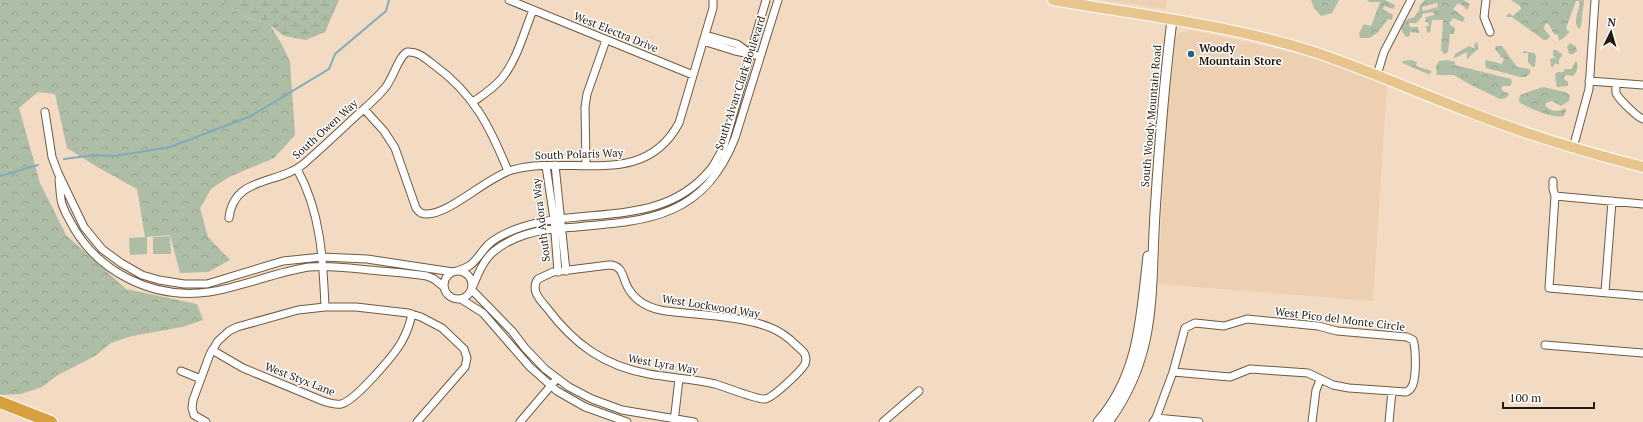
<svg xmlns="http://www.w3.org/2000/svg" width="1643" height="422" font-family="'PT Serif',serif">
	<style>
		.built { fill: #ecd0b1 }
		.forest { fill: url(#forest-crowns); fill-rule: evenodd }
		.wetland { fill: url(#wetland-marsh) }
		.pitch { fill: #aebda5 }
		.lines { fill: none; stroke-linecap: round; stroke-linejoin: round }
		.stream { stroke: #7eabbf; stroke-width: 2 }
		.street-casing { stroke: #6e5b44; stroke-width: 9 }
		.secondary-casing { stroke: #6e5b44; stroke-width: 11 }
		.primary-casing { stroke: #fff; stroke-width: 12 }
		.highway-casing { stroke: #fff; stroke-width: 14 }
		.street { stroke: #fff; stroke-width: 7 }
		.secondary { stroke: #fff; stroke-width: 9 }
		.primary { stroke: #e8c58c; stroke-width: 10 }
		.highway { stroke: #d89f3f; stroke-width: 12 }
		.poi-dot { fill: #295f7a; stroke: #fff; stroke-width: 1.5 }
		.labels { text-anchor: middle; stroke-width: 3; stroke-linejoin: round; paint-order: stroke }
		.street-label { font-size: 11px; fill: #241c13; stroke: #fff }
		.poi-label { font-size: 11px; font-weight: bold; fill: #241c13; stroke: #fff; text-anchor: start }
	</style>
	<defs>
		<pattern id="forest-crowns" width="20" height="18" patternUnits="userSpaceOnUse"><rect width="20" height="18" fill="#aebda5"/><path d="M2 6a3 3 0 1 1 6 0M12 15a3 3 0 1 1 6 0" fill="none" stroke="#96a28d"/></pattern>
		<pattern id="wetland-marsh" width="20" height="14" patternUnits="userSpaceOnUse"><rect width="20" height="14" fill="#aebda5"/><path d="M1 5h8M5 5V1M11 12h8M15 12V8" fill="none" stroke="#96a28d"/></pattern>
	</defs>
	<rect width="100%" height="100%" fill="#f2dbc2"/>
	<path class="built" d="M1104,0H1167L1166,9Z
		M1190,30L1248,42L1311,57L1353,71L1387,84L1373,301L1158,284L1167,119L1176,38L1180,33Z"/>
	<path class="forest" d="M0,0H220L243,15L270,25L281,43L290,61L295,135L274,158L229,177L211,189L200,208L208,237L230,260L208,272L180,273L170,235L145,237L137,189L99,168L67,148L55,94L38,92L19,108L40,183L66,235L126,289L197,304L203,320L182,327L132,336L111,343L95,356L58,375L42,387L21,394L0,395Z
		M1311,0H1339L1332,13L1321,16L1314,8Z
		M1367,0H1385L1395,5L1393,9L1384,6L1383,9L1393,15L1392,20L1388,19L1378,32L1370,38H1360L1359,33L1364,24L1371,26L1380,2H1369Z
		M1425,0H1463L1470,4L1467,10L1464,8L1465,7L1458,3L1453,9L1465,18L1463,22L1453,18L1449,24L1455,28L1454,34H1450L1448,52L1445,54L1442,52L1441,50L1443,20H1432L1430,33L1427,32L1426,26H1429L1428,22H1425L1426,17L1434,15L1433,12L1422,14V17L1416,23H1409L1410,27H1418L1419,33L1410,32V36L1406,37L1402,31L1401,27L1408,19L1414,17L1419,11L1420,5ZM1437,3L1438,7L1423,11L1422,7Z
		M1511,0H1584L1581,26L1579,29C1571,21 1581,11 1579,1H1576L1566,28L1569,32L1566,36L1559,41L1558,35L1554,34L1548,23L1545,24L1544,29L1550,36L1548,39L1544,40L1512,17H1508L1506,16L1509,13L1513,16L1521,9L1520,6Z
		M1478,42V49L1467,59V52L1455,58H1454L1455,54L1469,46L1475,49L1474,44Z
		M1570,43L1576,47L1577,51L1573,54H1569L1567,47Z
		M1496,46H1502L1517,67L1529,69L1531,72L1526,77H1520L1486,68L1485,63L1486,60L1502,64L1504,58L1500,57V55L1495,49Z
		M1553,50H1556L1562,54V56L1559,59V65L1555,63L1553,67H1551L1550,59L1556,57L1553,56Z
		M1523,51L1534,53L1536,56L1535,66L1533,67L1528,62V53H1523Z
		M1411,60L1417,62L1416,66L1431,71V73L1428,74L1402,63L1403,61Z
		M1447,60L1455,62V65L1511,79L1512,83L1510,86H1503L1501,88L1503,91L1509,94L1506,98L1500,99L1467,83L1454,75H1437L1436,66L1439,61Z
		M1575,62H1577C1578,67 1577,73 1573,76L1565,75L1564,79L1568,82V86L1557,87L1555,74L1558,72H1563L1565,69H1572Z
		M1543,87L1565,92L1570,95L1569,101L1561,106L1552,101L1546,103L1545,105C1549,111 1558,113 1565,108L1566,111L1564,116C1553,119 1530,108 1520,103L1519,100L1520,95Z"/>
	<path class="wetland" d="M220,0H339L325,32L306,40L284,36L270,25L243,15Z"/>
	<path class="pitch" d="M170,236L171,254H153V237Z
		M147,237V254L130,255L129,238Z"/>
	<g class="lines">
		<path class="stream" d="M64,159L94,155L115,156L170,147L251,116L329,69L335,54L386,11L389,0
			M0,176L38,165"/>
		<g class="street-casing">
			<path id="street" d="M509,0L693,75
				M1486,0L1484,17L1490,32
				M705,35L737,44L748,52
				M703,41L735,51L755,55
				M1377,75L1384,52L1411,0
				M1589,81L1643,85
				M1616,83C1616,87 1615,92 1617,95C1621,101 1637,117 1643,119
				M473,102C483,95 494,88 502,78C517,60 524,32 533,10
				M364,109L384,131L395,148L416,208C419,212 421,214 426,214C449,215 487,177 512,170C571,154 643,190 679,123L713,8V0
				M45,112L52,157L58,173L84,227L102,249L121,263L142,275L159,280L184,284H207L283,261L322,257L367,259L453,272
				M1573,148L1589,89L1595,0
				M555,165L566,271
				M586,165L585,107L587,94L606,40
				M546,166L554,219L558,272
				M297,169C321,212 323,259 325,307
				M59,180C60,188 60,197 62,204C64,210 67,216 70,221C96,272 153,300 209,292C243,287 275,272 309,267C329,265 350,268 369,270C388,272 408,273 427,276L434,279L444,287
				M1553,181V189L1555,196L1643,204
				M1555,196L1549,288L1643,296
				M229,218C234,174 281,186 307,161C324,146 340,131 357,115C366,107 377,98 385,88C393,79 398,57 407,52C418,51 426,59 434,65C474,94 490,127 508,171
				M609,265C625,265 622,281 630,291C638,303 652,309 666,311C697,315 741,316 769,327C780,331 789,338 797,346C803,351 808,355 805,364C801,371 773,398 765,399C757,400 726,387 715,384C694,379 671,378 649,374C604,366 574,344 547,308C540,300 530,290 538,279L553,272Z
				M444 285a14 14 0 1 1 28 0a14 14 0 1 1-28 0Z
				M457,271C461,270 465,268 469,266C477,261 482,250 489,244C498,236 510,231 522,227C586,206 661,229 710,170C715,164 718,156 723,149L766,0
				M473,286C478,274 483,261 493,252C513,235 538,230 563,228C642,221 702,222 735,138L778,0
				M472,290L512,331L525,348L545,369L569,387L592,399L622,410L694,422
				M1605,292L1612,201
				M461,299L483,313L530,367L557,391L585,407L627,422
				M1545,345L1643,353
				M212,350L243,368L323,401C329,403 335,405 341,404C355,401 393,356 401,343C406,334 410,324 412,314
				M181,371L201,379
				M1156,418L1199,422
				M206,422L194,415L192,408L193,400L210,354L218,341L229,331L237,327L298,310L325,307H356L408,313L421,317L442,328L464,349L467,358L465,367L417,422
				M520,422L554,382
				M674,422L679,379
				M883,422L919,391
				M1153,422L1156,418L1173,372L1185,328L1195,323L1224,326L1247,319L1318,326L1337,331L1407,337L1413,340C1416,348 1417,381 1411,388C1410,390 1408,391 1406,392L1349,388L1333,385L1308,373L1250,369L1230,377L1173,372
				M1312,422L1316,390L1320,380
				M1389,422L1392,391"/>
		</g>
		<g class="secondary-casing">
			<path id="secondary" d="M1098,422C1140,374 1141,316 1148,256
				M1108,422C1158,354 1150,292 1155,213C1159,149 1164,84 1172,20"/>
		</g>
		<g class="primary-casing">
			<path id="primary" d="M1053,0C1140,15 1230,25 1314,52C1368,70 1419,93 1472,113C1528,135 1585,152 1643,167"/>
		</g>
		<g class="highway-casing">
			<path id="highway" d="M0,402L51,422"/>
		</g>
		<use href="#street" class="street"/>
		<use href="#secondary" class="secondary"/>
		<use href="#primary" class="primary"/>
		<use href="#highway" class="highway"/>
	</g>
	<circle class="poi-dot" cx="1191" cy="54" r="4"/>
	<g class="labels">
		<g class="street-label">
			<text transform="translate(616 32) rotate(22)" y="4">West Electra Drive</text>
			<text transform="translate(740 83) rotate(-72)" y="4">South Alvan Clark Boulevard</text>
			<text transform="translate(1151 116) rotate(-85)" y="4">South Woody Mountain Road</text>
			<text transform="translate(325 129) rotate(-42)" y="4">South Owen Way</text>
			<text transform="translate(579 154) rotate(-2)" y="4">South Polaris Way</text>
			<text transform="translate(541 220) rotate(-97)" y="4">South Adora Way</text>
			<text transform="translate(711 306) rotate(9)" y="4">West Lockwood Way</text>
			<text transform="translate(1340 319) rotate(7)" y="4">West Pico del Monte Circle</text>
			<text transform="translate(663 364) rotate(10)" y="4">West Lyra Way</text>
			<text transform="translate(300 379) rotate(21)" y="4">West Styx Lane</text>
		</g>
		<g class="poi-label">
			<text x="1199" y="52">Woody<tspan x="1199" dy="13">Mountain Store</tspan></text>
		</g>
	</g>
	<g transform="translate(1611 32) rotate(5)" stroke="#ffffff" stroke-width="3" paint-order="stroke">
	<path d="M0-3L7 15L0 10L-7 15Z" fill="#241c13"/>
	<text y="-6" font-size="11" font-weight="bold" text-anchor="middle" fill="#241c13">N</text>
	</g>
	<path d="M1503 402v6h91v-6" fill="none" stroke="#241c13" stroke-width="2"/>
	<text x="1509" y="402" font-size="12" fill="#241c13" stroke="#ffffff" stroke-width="3" paint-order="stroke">100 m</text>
</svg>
